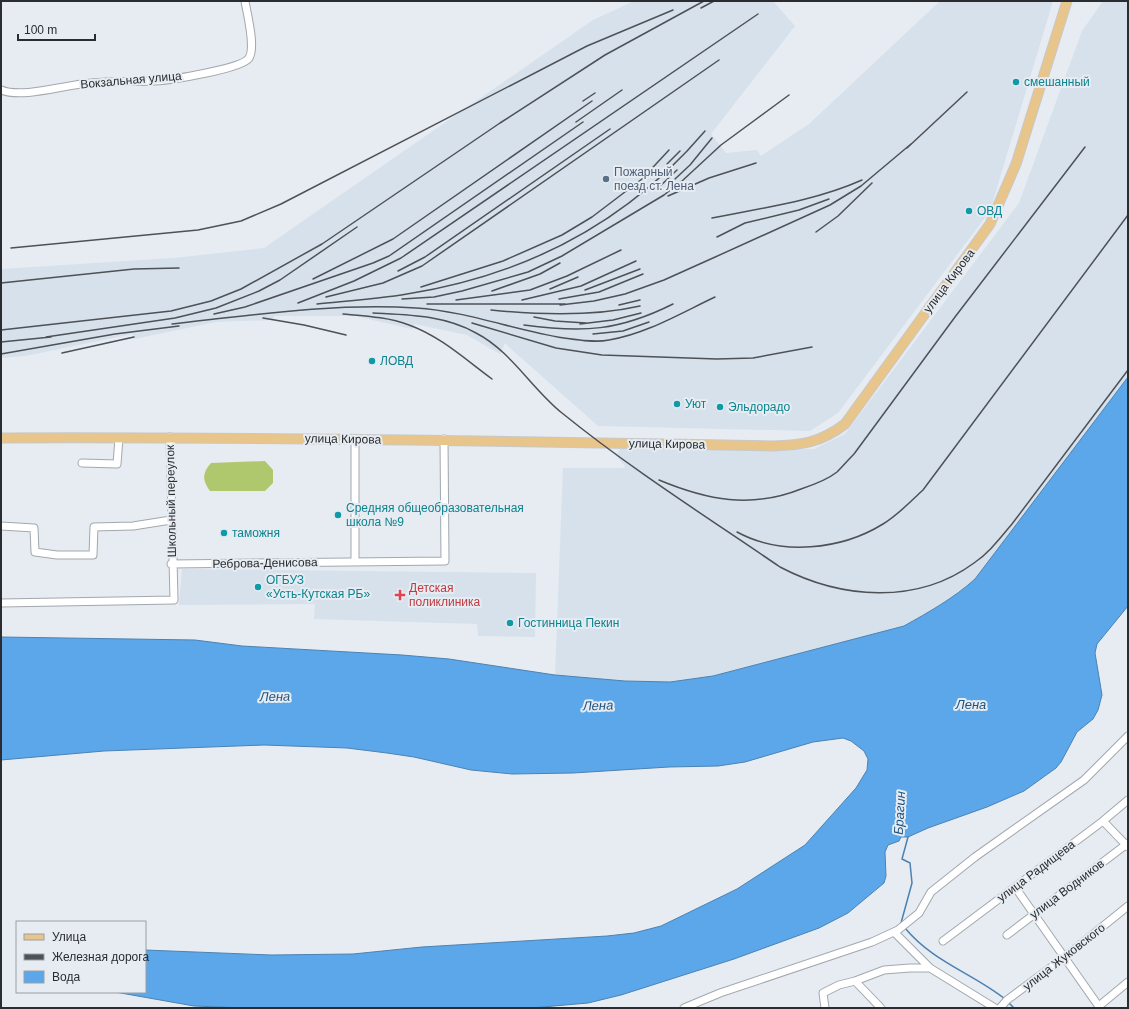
<svg xmlns="http://www.w3.org/2000/svg" width="1129" height="1009" font-family="Arial,sans-serif">
	<style>
		.built { fill: #d6e1ec }
		.green { fill: #afc86e }
		.water { fill: #5ba7ea; stroke: #4c82b2 }
		.lines { fill: none; stroke-linecap: round; stroke-linejoin: round }
		.stream { stroke: #4c82b2; stroke-width: 1.5 }
		.minor-casing { stroke: #a2a8ad; stroke-width: 9 }
		.major-casing { stroke: #c8c8c9; stroke-width: 11 }
		.minor { stroke: #fff; stroke-width: 7 }
		.major { stroke: #e8c58a; stroke-width: 9 }
		.rail { stroke: #4e5155; stroke-width: 1.5 }
		.culture-dot { fill: #0f9aa8; stroke: #e6ecf2; stroke-width: 1.5 }
		.service-dot { fill: #5c6f8a; stroke: #e6ecf2; stroke-width: 1.5 }
		.health-dot { fill: #e0444e; stroke: #e6ecf2; stroke-width: 1.5 }
		.labels { text-anchor: middle; stroke-width: 4; stroke-linejoin: round; paint-order: stroke }
		.street-label { font-size: 12px; fill: #2a2c2f; stroke: #e6ecf2 }
		.culture-label { font-size: 12px; fill: #0d838f; stroke: #e6ecf2; text-anchor: start }
		.service-label { font-size: 12px; fill: #4e5e75; stroke: #e6ecf2; text-anchor: start }
		.health-label { font-size: 12px; fill: #be3a42; stroke: #e6ecf2; text-anchor: start }
		.water-label { font-size: 13px; font-style: italic; fill: #1e5480; stroke: #e6ecf2 }
	</style>
	<rect width="100%" height="100%" fill="#e6ecf2"/>
	<path class="built" d="M634,1H773L795,26L711,134L726,153L757,150L761,156L809,124L940,1H1053L990,211L838,413L810,431L598,426L510,348L505,343L500,354L467,335L415,324L412,329L355,316H274L272,320L216,322L134,339L133,334L25,356L1,358V269L174,258L264,248L593,20Z
		M1103,1H1128V377L975,579L962,591L929,612L904,626L713,676L670,682L625,681L555,675L563,468H625L624,465L616,456L621,447L814,449L845,434L1019,203L1082,31Z
		M182,569L536,573L535,637L478,636L477,624L314,619L315,604L179,605Z"/>
	<path class="green" d="M265,461L273,470V483L265,491H210C202,480 202,473 211,463Z"/>
	<path class="water" d="M1128,377V606L1097,644L1095,653L1102,695L1098,710L1093,719L1077,732L1061,762L1056,768L1024,791L987,807L928,828L908,837H901L899,841L888,845L885,852L886,876L884,883L848,913L819,928L734,959L621,995L588,1003L531,1008H245L194,1006L115,992H145V950L271,955L353,954L422,947L607,936L634,933L661,926L737,889L805,845L856,788L867,770L868,759L864,751L851,741L843,738L813,742L745,762L718,766L669,767L573,773L512,774L471,770L414,757L387,753L347,748L264,745L104,751L1,760V637L195,640L242,646L402,655L449,659L555,675L625,681L670,682L713,676L904,626C929,612 954,598 975,579Z"/>
	<g class="lines">
		<path class="stream" d="M901,923L912,883L910,863L902,859L908,837
			M905,928C933,962 972,973 1005,999
			M1008,1002L1014,1008"/>
		<g class="minor-casing">
			<path id="minor" d="M1,90C23,99 67,84 91,83C113,81 134,82 155,81C170,80 242,69 249,58C256,47 247,14 245,1
				M355,439V562
				M82,463L117,464L119,438
				M1,526L34,528L35,552L57,555H93L94,527L133,526L171,520
				M171,564L445,561L444,439
				M1,603L174,600L170,437
				M1103,821L1128,847
				M1015,887L1100,1008
				M894,932L930,968L995,1008
				M1007,935L1128,843
				M943,941L1103,821L1128,800
				M1099,1006L1128,982
				M684,1008L720,993L872,942L898,930L919,913L931,892L975,857L1084,780L1128,736
				M825,1008L823,993L839,985L855,981
				M881,1008L855,981L884,970L910,968H930
				M1000,1008L1007,1000L1065,957L1128,906"/>
		</g>
		<g class="major-casing">
			<path id="major" d="M1,438C258,437 515,441 772,446C802,445 820,443 845,424L990,224L1016,164L1067,1"/>
		</g>
		<use href="#minor" class="minor"/>
		<use href="#major" class="major"/>
		<path class="rail" d="M701,8L714,1
			M583,101L595,93
			M576,122L622,90
			M907,148L967,92
			M667,164L680,151
			M675,179L690,165L712,138
			M657,189L677,170
			M668,196L709,178L756,163
			M712,218C762,208 815,201 862,180
			M816,232L838,216L872,183
			M717,237L745,223L799,210L829,199
			M11,248L198,230L241,221L281,204L587,46L673,10
			M398,271L425,257L610,129
			M313,279L393,239L592,101
			M1,283L134,269L179,268
			M421,287L503,261L562,235L592,217L642,179L669,150
			M550,289L578,277
			M585,290L640,269
			M492,291L540,274L560,263
			M326,297L383,283L422,266L719,60
			M402,299L434,297L462,291L528,272L562,256L664,195L682,181L721,145L789,95
			M559,299L599,292L643,274
			M456,300L530,290L567,276L621,250
			M522,300L581,286L636,261
			M298,303L354,281L401,258L758,14
			M317,304C347,301 378,299 407,294C526,275 627,223 705,131
			M427,304H565
			M560,305L594,301L625,294L664,280L713,258L830,205L861,186L911,144
			M619,305L640,300
			M491,310C540,315 592,317 640,306
			M373,313C408,315 444,315 476,333C511,351 532,389 562,413C631,469 707,517 780,567C841,599 917,605 974,563C989,553 1000,538 1012,524L1128,370
			M214,314L245,307L373,263L389,256L583,122
			M343,314C366,316 388,317 409,325C440,336 466,360 492,379
			M534,317L555,321L586,323
			M263,318L304,325L346,335
			M472,323L556,348L602,355L717,359L753,358L812,347
			M172,324C253,315 334,303 416,308C466,311 514,330 564,338C578,340 595,343 609,340C646,334 681,313 715,297
			M580,324L613,320L641,313
			M524,325C583,333 619,331 673,304
			M1,330L171,311L211,301L241,289L322,244L500,123L605,55L704,1
			M593,334L623,331L649,322
			M46,337L175,318L216,308L259,291L280,280L357,227
			M1,342L51,337
			M62,353L134,337
			M1,354L115,334L179,326
			M659,480C707,500 751,509 801,489C813,485 827,480 837,472C843,466 848,460 854,454L955,317L1085,147
			M737,532C781,556 841,550 883,524C898,515 910,502 923,490L1128,215"/>
	</g>
	<g class="culture-dot">
		<circle cx="1016" cy="82" r="4"/>
		<circle cx="969" cy="211" r="4"/>
		<circle cx="372" cy="361" r="4"/>
		<circle cx="677" cy="404" r="4"/>
		<circle cx="720" cy="407" r="4"/>
		<circle cx="338" cy="515" r="4"/>
		<circle cx="224" cy="533" r="4"/>
		<circle cx="258" cy="587" r="4"/>
		<circle cx="510" cy="623" r="4"/>
	</g>
	<circle class="service-dot" cx="606" cy="179" r="4"/>
	<path class="health-dot" d="M398 589h4v4h4v4h-4v4h-4v-4h-4v-4h4z"/>
	<g class="labels">
		<g class="street-label">
			<text transform="translate(131 80) rotate(-5)" y="4">Вокзальная улица</text>
			<text transform="translate(949 281) rotate(-53)" y="4">улица Кирова</text>
			<text transform="translate(343 439) rotate(1)" y="4">улица Кирова</text>
			<text transform="translate(667 444) rotate(1)" y="4">улица Кирова</text>
			<text transform="translate(171 501) rotate(-91)" y="4">Школьный переулок</text>
			<text transform="translate(265 563) rotate(-1)" y="4">Реброва-Денисова</text>
			<text transform="translate(1036 871) rotate(-37)" y="4">улица Радищева</text>
			<text transform="translate(1067 889) rotate(-37)" y="4">улица Водников</text>
			<text transform="translate(1064 957) rotate(-38)" y="4">улица Жуковского</text>
		</g>
		<g class="culture-label">
			<text x="1024" y="86">смешанный</text>
			<text x="977" y="215">ОВД</text>
			<text x="380" y="365">ЛОВД</text>
			<text x="685" y="408">Уют</text>
			<text x="728" y="411">Эльдорадо</text>
			<text x="346" y="512">Средняя общеобразовательная<tspan x="346" dy="14">школа №9</tspan></text>
			<text x="232" y="537">таможня</text>
			<text x="266" y="584">ОГБУЗ<tspan x="266" dy="14">«Усть-Кутская РБ»</tspan></text>
			<text x="518" y="627">Гостинница Пекин</text>
		</g>
		<g class="service-label">
			<text x="614" y="176">Пожарный<tspan x="614" dy="14">поезд ст. Лена</tspan></text>
		</g>
		<g class="health-label">
			<text x="409" y="592">Детская<tspan x="409" dy="14">поликлиника</tspan></text>
		</g>
		<g class="water-label">
			<text transform="translate(275 696) rotate(-1)" y="5">Лена</text>
			<text x="971" y="709">Лена</text>
			<text transform="translate(598 705) rotate(-2)" y="5">Лена</text>
			<text transform="translate(899 813) rotate(-87)" y="5">Брагин</text>
		</g>
	</g>
	<rect width="1129" height="1009" fill="none" stroke="#2a2c2f" stroke-width="4"/>
	<rect x="16" y="921" width="130" height="72" fill="#e6ecf2" stroke="#9b9fa4"/>
	<rect x="24" y="934" width="20" height="6" fill="#e8c58a" stroke="#9b9fa4"/>
	<text x="52" y="941" font-size="12" fill="#2a2c2f">Улица</text>
	<rect x="24" y="954" width="20" height="6" fill="#4e5155" stroke="#9b9fa4"/>
	<text x="52" y="961" font-size="12" fill="#2a2c2f">Железная дорога</text>
	<rect x="24" y="971" width="20" height="12" fill="#5ba7ea" stroke="#9b9fa4"/>
	<text x="52" y="981" font-size="12" fill="#2a2c2f">Вода</text>
	<path d="M18 34v6h77v-6" fill="none" stroke="#2a2c2f" stroke-width="2"/>
	<text x="24" y="34" font-size="12" fill="#2a2c2f" stroke="#e6ecf2" stroke-width="3" paint-order="stroke">100 m</text>
</svg>
